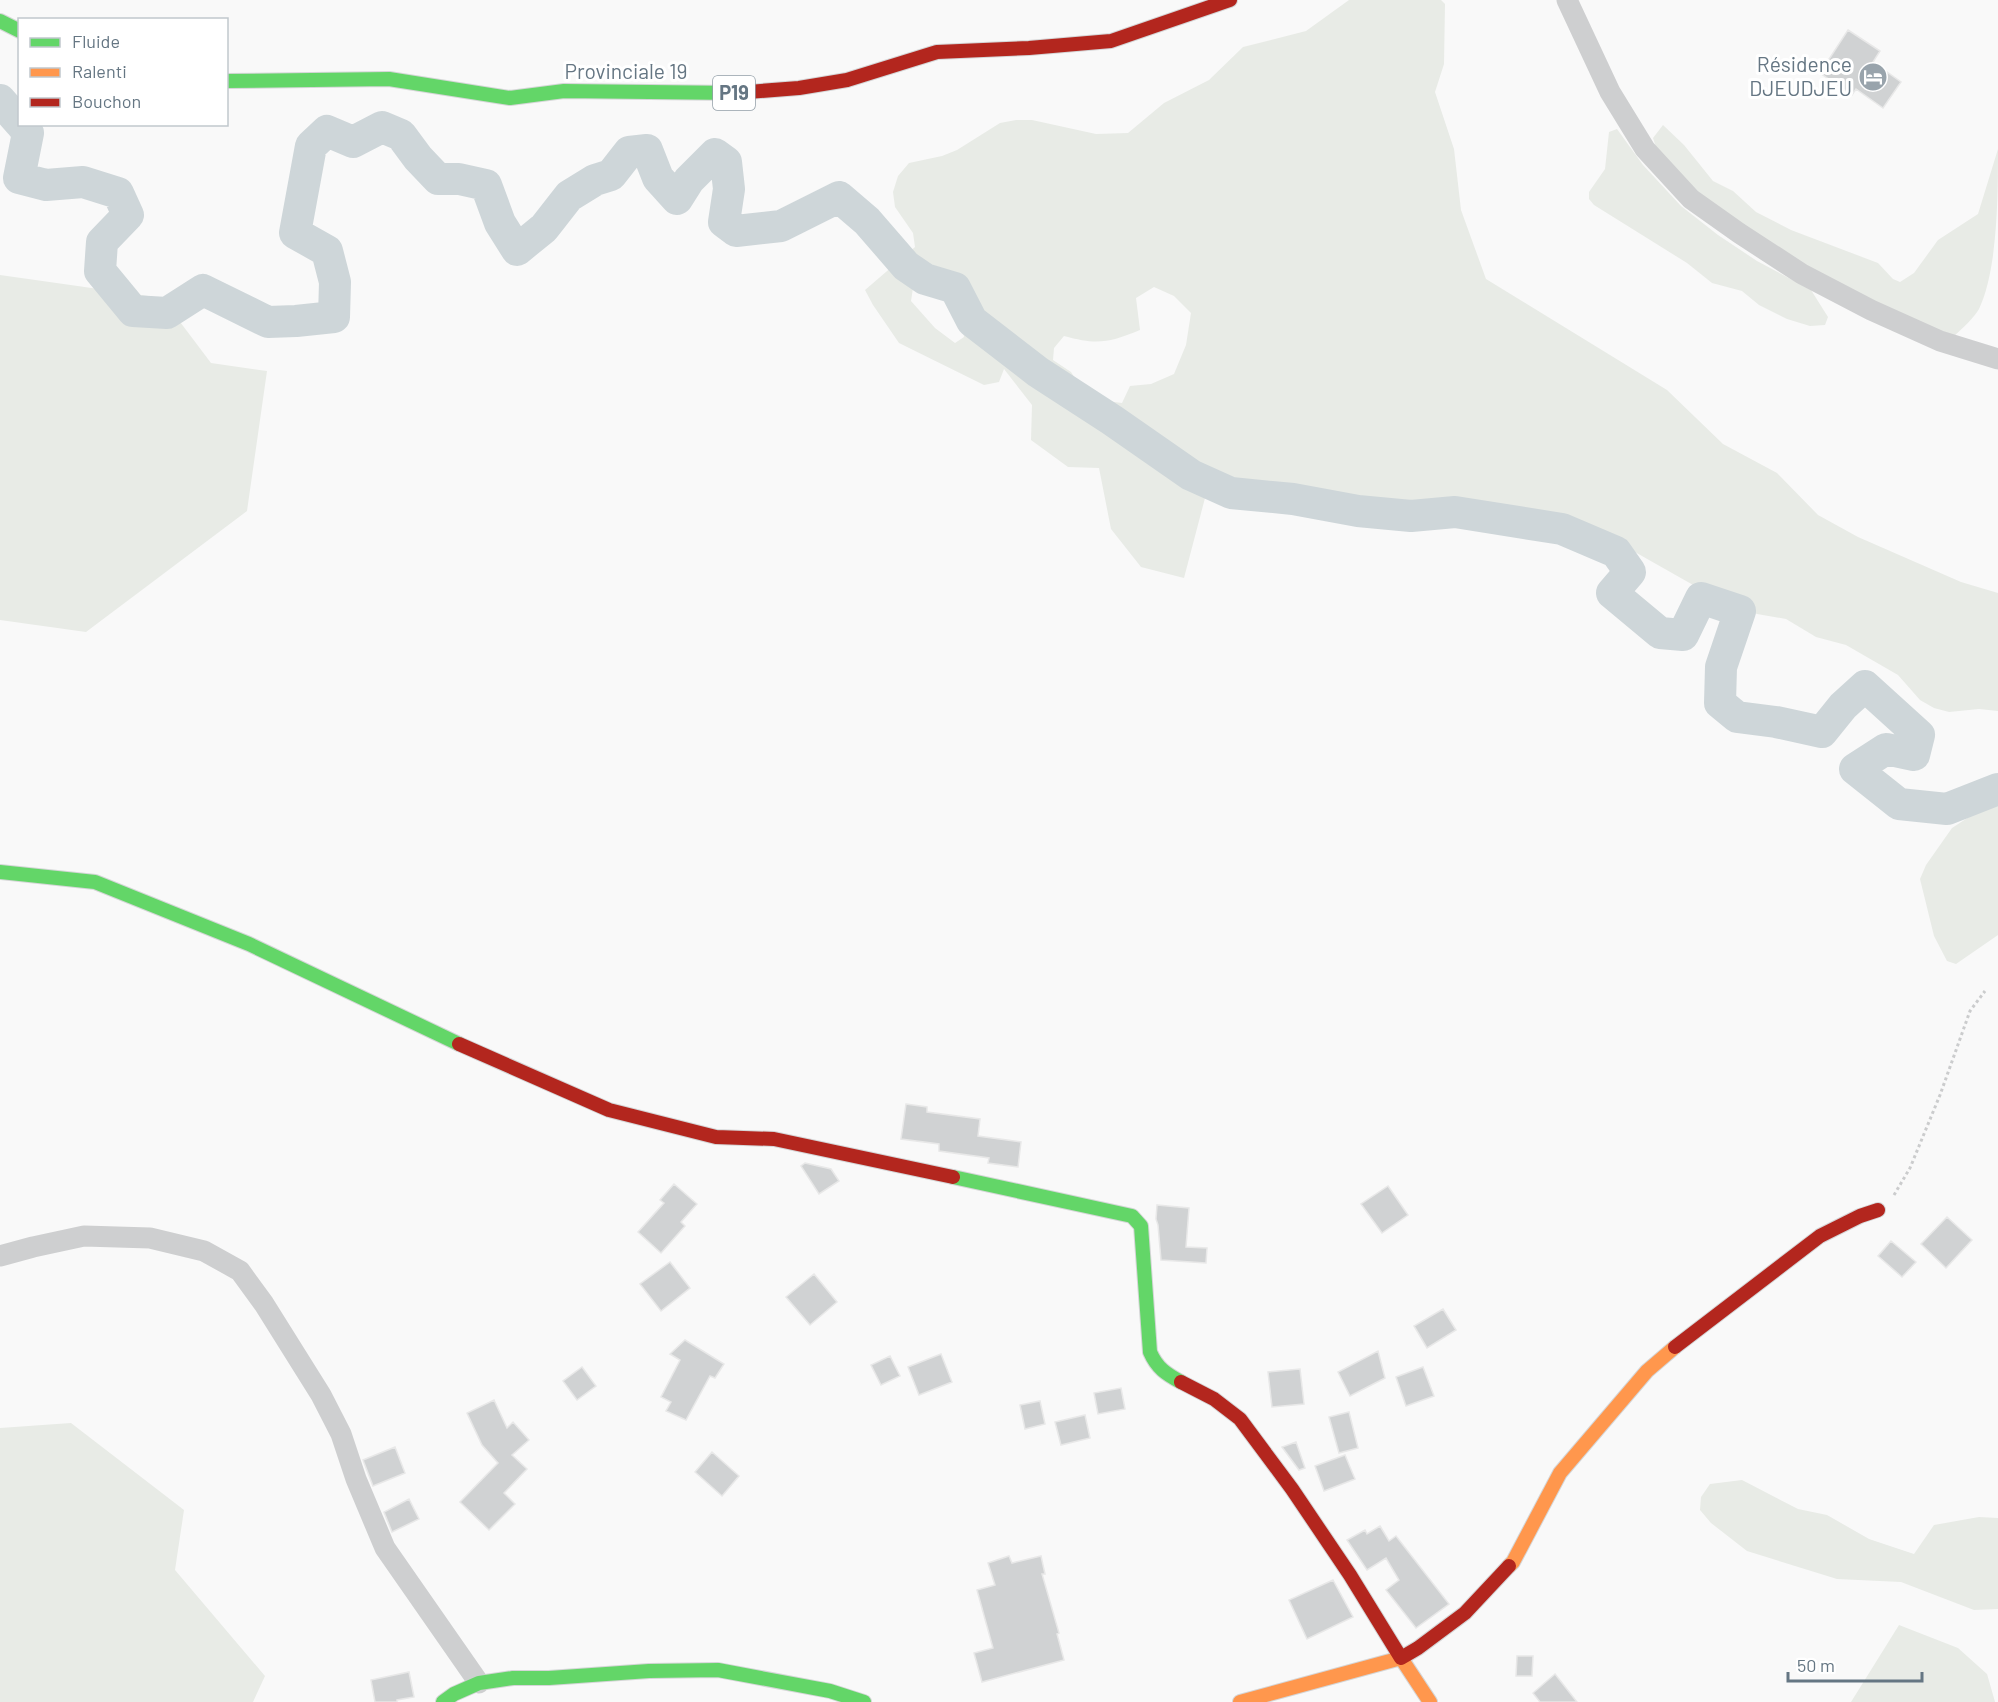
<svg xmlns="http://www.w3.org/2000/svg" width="1998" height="1702" font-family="Barlow,sans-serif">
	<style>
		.green { fill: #e8ebe6; fill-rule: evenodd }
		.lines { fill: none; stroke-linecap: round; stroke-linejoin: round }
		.river { stroke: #ced6d9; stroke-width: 32 }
		.building { fill: #d0d2d3; stroke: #e8e8e8; stroke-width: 1.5 }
		.fast-casing { stroke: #d5d6d7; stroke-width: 16 }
		.slow-casing { stroke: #d5d6d7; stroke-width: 16 }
		.jam-casing { stroke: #d5d6d7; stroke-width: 16 }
		.path { stroke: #cbcccd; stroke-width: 3; stroke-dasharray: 3 3; stroke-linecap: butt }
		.street { stroke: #cecfd0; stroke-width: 21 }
		.fast { stroke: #63d668; stroke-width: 14 }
		.slow { stroke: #ff974d; stroke-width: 14 }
		.jam { stroke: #b3261e; stroke-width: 14 }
		.labels { text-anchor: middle; stroke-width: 6; stroke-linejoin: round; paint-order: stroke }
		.shield { fill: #fff; stroke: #939fa8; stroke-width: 1.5 }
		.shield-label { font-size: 20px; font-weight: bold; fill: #657683 }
		.poi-label { font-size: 21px; fill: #657683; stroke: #fff; text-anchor: end }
		.street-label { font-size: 21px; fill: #657683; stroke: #fff }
	</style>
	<rect width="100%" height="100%" fill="#f9f9f9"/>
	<path class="green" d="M1349,0H1441L1445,4L1444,64L1435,92L1454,149L1461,210L1486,279L1667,390L1723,444L1777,473L1818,515L1858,537L1961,582L1998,593V711L1979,709L1949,712L1934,708L1920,700L1898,675L1846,645L1816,637L1786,619L1757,614L1702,590L1619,543L1529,512L1458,507L1381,505L1291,494L1230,483L1205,498L1184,578L1141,567L1111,529L1099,468L1068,467L1031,440L1032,405L1004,369L999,382L984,385L899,343L873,305L865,290L915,247L913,233L895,207L893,192L898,176L909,163L942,156L957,150L1000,123L1016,120H1032L1096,134L1128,133L1164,103L1209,80L1243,47L1306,31ZM1154,287L1174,296L1191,313L1186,345L1174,374L1151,384L1130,386L1122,403L1107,401L1086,395L1071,372L1053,360L1054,348L1064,336C1097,345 1108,343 1140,330L1136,298ZM913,288L944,296L962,324L964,337L955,343L935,328L911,301Z
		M1663,125L1684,145L1713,181L1733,191L1756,212L1791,230L1878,263L1893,279L1900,282L1914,273L1938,240L1978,214L1998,149C1998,194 1998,269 1979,309C1973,319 1963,328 1954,336L1877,306L1828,281L1697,197L1658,153L1653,138Z
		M1617,129L1643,165L1681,206L1718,235L1757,261L1811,290L1828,317L1825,325L1810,326L1787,319L1759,305L1742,291L1712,283L1687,263L1594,205L1589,199V192L1605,169L1609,132Z
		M0,275L162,298L211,363L267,371L247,511L86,632L0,620Z
		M1998,798V935L1956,964L1947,961L1934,936L1920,879L1926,865L1952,828Z
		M71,1423L184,1510L175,1570L265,1676L253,1702H0V1428Z
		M1742,1480L1798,1509L1827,1515L1869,1539L1914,1554L1934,1525L1979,1517L1998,1518V1609L1974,1610L1901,1582L1837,1579L1747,1551L1711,1523L1700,1510L1701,1497L1710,1484Z
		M1899,1625L1958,1648L1987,1674L1995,1702H1851Z"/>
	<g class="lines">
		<path class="river" d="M0,100L20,123
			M21,124L28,133L19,178L46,185L83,182L118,193L128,215L102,242L100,271L133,311L167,313L203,290L268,322L296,321L334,317L335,282L327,251L295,233L311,146L327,131L353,142L382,127L401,135L418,158L438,179H459L486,185L500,223L517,250L544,228L569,196L595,180L611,175L629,152L647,150L658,178L677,199L689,180L715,154L726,162L729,189L724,222L736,231L781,226L839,197L867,221L906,266L925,279L955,288L972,321L1038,372L1112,420L1191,475L1231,493L1293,499L1358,511L1411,516L1455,512L1562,529L1616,552L1630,572L1612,593L1660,633L1683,635L1701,598L1740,611L1721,667L1720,703L1737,717L1776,722L1822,732L1843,706L1865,686L1919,735L1914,755L1886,749L1855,769L1899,804L1947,809L1998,789"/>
	</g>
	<path class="building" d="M1848,30L1880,51L1873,62L1901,82L1883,108L1856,89L1852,95L1820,73Z
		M906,1104L927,1107V1112L980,1119L978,1136L1021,1142L1018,1167L988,1163L989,1158L939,1151V1144L901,1139Z
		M805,1163L831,1169L839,1181L819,1194L801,1166Z
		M674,1184L697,1204L681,1222L685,1226L661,1253L638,1232L664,1203L660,1200Z
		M1388,1186L1408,1215L1382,1233L1361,1204Z
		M1157,1205L1189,1208L1186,1247L1207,1248L1206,1263L1161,1260L1158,1225L1156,1219Z
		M1947,1217L1972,1240L1946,1268L1921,1244Z
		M1891,1241L1916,1262L1902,1277L1878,1256Z
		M670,1262L690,1288L661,1311L640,1284Z
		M814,1274L837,1302L810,1325L786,1297Z
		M1443,1309L1456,1330L1427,1348L1414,1326Z
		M685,1340L724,1364L715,1378L710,1376L686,1420L666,1411L671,1402L661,1397L680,1360L670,1354Z
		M1378,1351L1385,1378L1350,1396L1338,1372Z
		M941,1354L952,1382L919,1395L908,1367Z
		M890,1356L900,1376L881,1385L871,1365Z
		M582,1367L596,1386L577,1400L563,1381Z
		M1423,1367L1434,1396L1406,1406L1396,1377Z
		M1300,1369L1304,1404L1272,1407L1268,1372Z
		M1121,1388L1125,1409L1098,1414L1094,1393Z
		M494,1400L507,1428L513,1422L529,1440L512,1455L527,1469L504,1493L515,1504L489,1530L460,1502L498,1463L482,1445L467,1413Z
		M1040,1401L1045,1424L1025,1429L1020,1405Z
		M1349,1412L1358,1448L1339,1453L1329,1417Z
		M1085,1415L1090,1438L1061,1445L1055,1422Z
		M1296,1442L1305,1468L1299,1470L1282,1447Z
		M395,1447L405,1473L373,1486L363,1460Z
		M712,1452L739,1476L722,1496L695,1472Z
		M1345,1455L1355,1479L1324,1491L1315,1466Z
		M409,1499L419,1519L392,1532L384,1512Z
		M1380,1526L1389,1541L1396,1536L1449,1604L1416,1628L1386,1590L1399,1580L1386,1558L1367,1570L1347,1540L1365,1530L1367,1534Z
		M1009,1556L1012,1563L1041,1556L1045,1574H1042L1059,1633L1057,1634L1064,1660L982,1682L974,1653L993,1648L977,1590L995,1585L988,1563Z
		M1333,1580L1353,1617L1307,1639L1289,1600Z
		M1517,1656H1533L1532,1676H1516Z
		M409,1672L414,1697L397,1700V1702H375L371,1680Z
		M1555,1674L1577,1702H1540L1533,1693Z"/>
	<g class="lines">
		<g class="fast-casing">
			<path id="fast" d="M0,21L20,31
				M226,81L389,79L510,98L564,91L735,93
				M0,872L95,882L249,944L459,1044
				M953,1177L1132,1216L1141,1226L1150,1352C1157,1368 1166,1374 1181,1382
				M443,1702L454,1694L479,1683L513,1678H549L649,1671L718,1670L830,1691L864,1702"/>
		</g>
		<g class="slow-casing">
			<path id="slow" d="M1509,1566L1513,1562L1560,1473L1647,1371L1675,1347
				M1240,1702L1401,1658L1430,1702"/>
		</g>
		<g class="jam-casing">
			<path id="jam" d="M735,93L799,88L847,80L937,52L1029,48L1111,41L1230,0
				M459,1044L609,1110L716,1137L774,1139L953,1177
				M1675,1347L1820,1236L1860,1216L1878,1210
				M1181,1382L1214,1399L1240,1419L1292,1489L1350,1575L1401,1658L1418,1648L1465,1613L1509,1566"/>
		</g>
		<path class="path" d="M1894,1195L1910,1168L1940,1095L1970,1011L1985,991"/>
		<path class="street" d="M1567,0L1610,92L1645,149L1691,199L1739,233L1802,274L1871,310L1940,341L1998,359
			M0,1256L33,1247L84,1236L150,1238L204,1251L240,1271L264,1304L321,1395L341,1434L356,1479L385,1548L479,1683"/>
		<use href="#fast" class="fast"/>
		<use href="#slow" class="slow"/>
		<use href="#jam" class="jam"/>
	</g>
	<defs>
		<g id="hotel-disc" transform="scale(1.5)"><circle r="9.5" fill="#99a4ac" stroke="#fff"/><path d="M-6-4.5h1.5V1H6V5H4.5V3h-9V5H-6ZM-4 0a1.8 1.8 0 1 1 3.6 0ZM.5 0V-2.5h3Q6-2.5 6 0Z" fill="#fff"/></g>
	</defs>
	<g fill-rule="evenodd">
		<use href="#hotel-disc" x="1873" y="77"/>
	</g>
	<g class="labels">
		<rect class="shield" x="713" y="76" width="42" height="34" rx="4.5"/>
		<g class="shield-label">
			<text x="734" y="100">P19</text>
		</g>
		<g class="poi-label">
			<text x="1852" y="72">Résidence<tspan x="1852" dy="24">DJEUDJEU</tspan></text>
		</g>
		<g class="street-label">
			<text x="626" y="79">Provinciale 19</text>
		</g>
	</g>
	<rect x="18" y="18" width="210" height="108" fill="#ffffff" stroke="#c1c8cd" stroke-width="1.5"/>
	<rect x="30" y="38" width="30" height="9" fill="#63d668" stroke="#c1c8cd" stroke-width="1.5"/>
	<text x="72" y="48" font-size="18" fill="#657683">Fluide</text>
	<rect x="30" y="68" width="30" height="9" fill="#ff974d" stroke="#c1c8cd" stroke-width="1.5"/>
	<text x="72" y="78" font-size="18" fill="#657683">Ralenti</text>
	<rect x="30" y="98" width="30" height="9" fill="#b3261e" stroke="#c1c8cd" stroke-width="1.5"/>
	<text x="72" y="108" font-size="18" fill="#657683">Bouchon</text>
	<path d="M1788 1672v9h134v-9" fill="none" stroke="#657683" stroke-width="3"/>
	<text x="1797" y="1672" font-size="18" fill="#657683" stroke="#ffffff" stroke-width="4.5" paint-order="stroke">50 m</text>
</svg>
